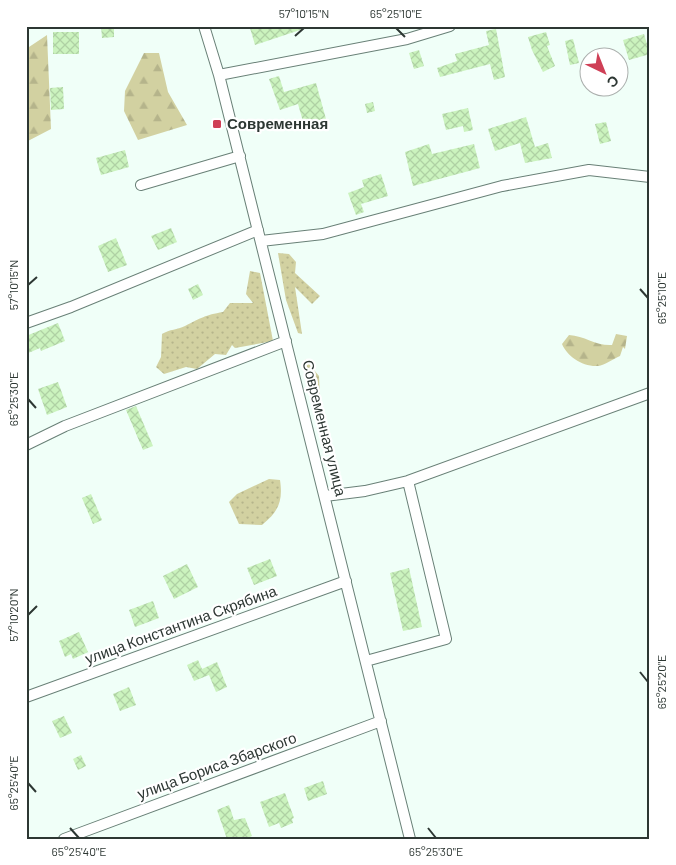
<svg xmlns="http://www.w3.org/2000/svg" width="676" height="865" font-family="Barlow,sans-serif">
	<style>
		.grass { fill: url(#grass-dots) }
		.forest { fill: url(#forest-firs) }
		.building { fill: url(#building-cross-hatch) }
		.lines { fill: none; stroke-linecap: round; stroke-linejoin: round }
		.minor-casing { stroke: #698077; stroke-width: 12 }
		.minor { stroke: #fff; stroke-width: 10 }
		.ticks { fill: none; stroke: #2d3733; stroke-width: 2 }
		.poi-dot { fill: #cf3f56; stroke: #fff; stroke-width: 2 }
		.labels { text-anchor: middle; stroke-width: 4.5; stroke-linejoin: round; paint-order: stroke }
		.poi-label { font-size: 15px; font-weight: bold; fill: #2d3733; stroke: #fff; text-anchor: start }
		.street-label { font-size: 15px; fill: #2d3733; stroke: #fff }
		.neatline { fill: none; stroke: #2d3733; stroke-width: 2 }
		.ticks-label { font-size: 12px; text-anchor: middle; fill: #2d3733 }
	</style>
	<defs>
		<pattern id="grass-dots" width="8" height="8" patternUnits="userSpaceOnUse" patternTransform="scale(1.25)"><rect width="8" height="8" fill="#d2d1a1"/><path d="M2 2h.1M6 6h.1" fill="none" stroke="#b5b48b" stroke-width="1.8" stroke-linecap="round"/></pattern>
		<pattern id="forest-firs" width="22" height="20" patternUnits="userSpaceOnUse" patternTransform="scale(1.25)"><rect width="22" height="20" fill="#d2d1a1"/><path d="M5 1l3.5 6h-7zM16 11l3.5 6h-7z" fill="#b5b48b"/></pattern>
		<pattern id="building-cross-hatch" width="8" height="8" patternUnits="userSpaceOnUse" patternTransform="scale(1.25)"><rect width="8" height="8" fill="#cbf3be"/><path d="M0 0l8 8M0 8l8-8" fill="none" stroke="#afd1a4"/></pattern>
	</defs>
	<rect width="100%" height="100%" fill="#f0fff8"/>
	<path class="grass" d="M278,253L289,254L296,262L295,273L320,296L312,304L295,287L302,334L298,333L286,300Z
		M250,271L260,273L273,341L235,348L232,345L226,355L215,354L197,369L186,367L164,374L156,367L161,357L162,334C170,329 177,330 185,326C201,318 205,315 223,312L230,303H253L246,294Z
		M305,359L319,376L320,399C307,390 304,374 305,359Z
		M269,479L280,480C283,501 279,511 262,525L239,524L229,502L237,494Z"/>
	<path class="forest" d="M47,35L51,129L26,142V49Z
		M144,53H159L168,92L187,125L138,140L124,111L125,91Z
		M616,334L627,336L625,349L623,347L620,356C613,359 605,365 598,366C582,367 567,356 562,344L569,335C585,336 596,346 612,345Z"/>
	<path class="building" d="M101,26H114V37L102,38Z
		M258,26H303V29L255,45L250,28Z
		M496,29L505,77L494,80L490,64L440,77L437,68L457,61L455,54L489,45L486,31Z
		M53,32H79V54H53Z
		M546,32L550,45L547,46L555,66L543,72L532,50L528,37Z
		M644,34L650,54L629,60L623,40Z
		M573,39L579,63L570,65L565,41Z
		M419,50L424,66L414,69L409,53Z
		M279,76L284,92L316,83L326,119L304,125L298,104L280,110L269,79Z
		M63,87L64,109L51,110L50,88Z
		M373,102L375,111L367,113L365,104Z
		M468,108L473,130L464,132L463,126L446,130L442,114Z
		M526,117L535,147L548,143L552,158L525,163L520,143L495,151L488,129Z
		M606,122L611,141L600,144L595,124Z
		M429,144L432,154L474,144L480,168L413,186L405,152Z
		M125,150L129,167L101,175L96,158Z
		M381,174L388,196L361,204L364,212L356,215L348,193L364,187L362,180Z
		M171,228L177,242L158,250L151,236Z
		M116,238L127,265L108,272L98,246Z
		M198,284L203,295L193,300L188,289Z
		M58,323L65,341L41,351L40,348L26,354V336Z
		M58,382L67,407L47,415L38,389Z
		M136,406L153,446L143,450L126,410Z
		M91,494L102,520L93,524L82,498Z
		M270,559L277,576L254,585L247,568Z
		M187,564L198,587L174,599L163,576Z
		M409,568L422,627L403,631L390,573Z
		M153,601L159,618L135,627L129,610Z
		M79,632L88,652L73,659L71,654L65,657L59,641Z
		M198,660L202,669L217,662L227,687L216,692L209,675L194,681L187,665Z
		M129,687L136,705L120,711L113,694Z
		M64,716L72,733L60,738L52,721Z
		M81,755L86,766L78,770L73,759Z
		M323,781L327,794L308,801L304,788Z
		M285,793L294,818L292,819L293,823L281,828L279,823L269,827L260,802Z
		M229,805L234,820L245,818L252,836L245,839H227L217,810Z"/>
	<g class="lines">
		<g class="minor-casing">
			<path id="minor" d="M204,26L219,75L410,839
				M219,75L407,39L450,26
				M141,185L240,156
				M261,241L323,234L502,186L589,170L650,177
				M26,323L71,307L258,230
				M26,445L65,426L286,341
				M325,496L365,491L408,481L650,393
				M366,661L446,639L408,481
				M26,697L346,581
				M64,839L381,721"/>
		</g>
		<use href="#minor" class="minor"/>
	</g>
	<path class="ticks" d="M396,28L405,37M295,36L304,28M28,285L37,277M640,289L648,298M28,399L36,408M28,615L37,606M640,672L648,682M28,783L36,792M70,828L79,838M428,828L436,838"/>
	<rect class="poi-dot" x="212" y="119" width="10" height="10" rx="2.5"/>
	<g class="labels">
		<g class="poi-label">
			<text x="227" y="129">Современная</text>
		</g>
		<g class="street-label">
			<text transform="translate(324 428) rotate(76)" y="5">Современная улица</text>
			<text transform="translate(181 625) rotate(-20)" y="5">улица Константина Скрябина</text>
			<text transform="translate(217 766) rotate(-20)" y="5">улица Бориса Збарского</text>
		</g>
	</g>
	<rect width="676" height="865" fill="none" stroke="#ffffff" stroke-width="55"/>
	<g transform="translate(604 72) rotate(137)"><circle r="24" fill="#ffffff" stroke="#abafad"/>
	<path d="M0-4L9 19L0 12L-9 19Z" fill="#cf3f56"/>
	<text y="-8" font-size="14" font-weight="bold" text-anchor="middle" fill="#2d3733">С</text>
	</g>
	<rect x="28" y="28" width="620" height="810" class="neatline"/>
	<g class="ticks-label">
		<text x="304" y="18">57°10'15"N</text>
		<text x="396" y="18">65°25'10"E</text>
		<text transform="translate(14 285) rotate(-90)" y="4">57°10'15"N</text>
		<text transform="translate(662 298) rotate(-90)" y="4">65°25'10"E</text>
		<text transform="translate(14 399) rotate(-90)" y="4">65°25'30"E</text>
		<text transform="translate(14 615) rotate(-90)" y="4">57°10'20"N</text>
		<text transform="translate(662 682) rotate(-90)" y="4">65°25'20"E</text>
		<text transform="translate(14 783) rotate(-90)" y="4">65°25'40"E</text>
		<text x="79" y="856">65°25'40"E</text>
		<text x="436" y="856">65°25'30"E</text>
	</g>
</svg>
